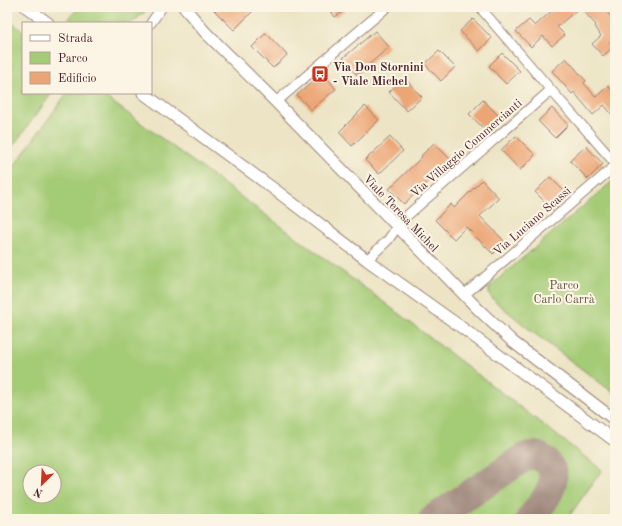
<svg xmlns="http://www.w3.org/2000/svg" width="622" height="526" font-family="'Old Standard TT',serif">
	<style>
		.green { fill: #a4cb76; stroke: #777550; fill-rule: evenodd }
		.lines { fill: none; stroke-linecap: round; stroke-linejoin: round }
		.taxiway { stroke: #9b8278; stroke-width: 29 }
		.building { fill: #eca575 }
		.minor-casing { stroke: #9b8278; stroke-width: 11 }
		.tertiary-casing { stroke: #9b8278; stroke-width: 13 }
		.minor { stroke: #fff; stroke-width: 9 }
		.tertiary { stroke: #fff; stroke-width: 11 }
		.labels { text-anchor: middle; stroke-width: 4; stroke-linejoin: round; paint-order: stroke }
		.poi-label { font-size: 12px; font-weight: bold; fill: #4a1f2b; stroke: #fcf5e5; text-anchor: start }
		.street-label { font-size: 12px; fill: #4a1f2b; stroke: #fcf5e5 }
		.park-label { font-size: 12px; fill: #655342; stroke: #fcf5e5 }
	</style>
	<rect width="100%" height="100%" fill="#fcf5e5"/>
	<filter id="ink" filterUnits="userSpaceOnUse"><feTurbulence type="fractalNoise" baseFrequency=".025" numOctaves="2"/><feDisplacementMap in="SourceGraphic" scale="8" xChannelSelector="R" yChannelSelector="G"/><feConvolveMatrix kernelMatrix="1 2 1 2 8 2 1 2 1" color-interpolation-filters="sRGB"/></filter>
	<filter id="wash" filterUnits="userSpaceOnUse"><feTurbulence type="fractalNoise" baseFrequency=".012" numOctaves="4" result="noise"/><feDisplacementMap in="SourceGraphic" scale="16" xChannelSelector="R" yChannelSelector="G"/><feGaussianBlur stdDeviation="0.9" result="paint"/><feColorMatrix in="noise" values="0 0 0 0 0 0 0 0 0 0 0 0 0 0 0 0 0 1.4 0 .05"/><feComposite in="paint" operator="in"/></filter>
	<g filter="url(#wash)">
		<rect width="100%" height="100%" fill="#ece4c4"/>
		<path class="green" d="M80,7H150L132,23H73L68,18Z
			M7,19L23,31V93H52L7,154Z
			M67,93H100L377,297L602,470L567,519H7V176ZM30,472H54V496H30Z
			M615,179V394L530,330L496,302L489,295V287Z"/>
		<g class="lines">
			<path class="taxiway" d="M433,519L525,457C532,454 537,455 543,459C567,478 542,503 530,519"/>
		</g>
		<g id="blocks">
			<path class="building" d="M211,7H257L234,30Z
				M328,7H350L335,17Z
				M556,7H580L557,27L565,35L552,46L543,36L531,47L516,31L529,20L535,26Z
				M580,7H603L615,22V38L609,43L613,47L603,56L592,44L601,36L595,26L596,25Z
				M473,19L492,38L479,51L460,31Z
				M375,31L389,47L357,75L343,58Z
				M266,33L287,55L273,68L252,47Z
				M439,51L455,67L441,81L425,64Z
				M502,53L520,71L506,84L489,66Z
				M566,58L586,81L584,83L596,97L608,86L615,94V118L604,105L593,115L574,92L572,94L552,71Z
				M323,73L336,89L311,110L297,95Z
				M404,78L422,97L407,111L389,92Z
				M483,100L500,117L486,131L469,114Z
				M365,106L379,120L352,146L339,132Z
				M552,108L568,125L555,138L538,121Z
				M516,136L535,155L520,170L501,150Z
				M390,137L403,151L379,174L365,160Z
				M434,143L451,160L404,204L389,189L422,157L421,156Z
				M586,146L603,164L588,179L570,161Z
				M550,177L568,195L553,210L535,192Z
				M482,180L499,198L480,216L505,242L493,254L466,227L454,239L435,220L451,204L454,208Z"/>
		</g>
	</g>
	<g filter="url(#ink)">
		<use href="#blocks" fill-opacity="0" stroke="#9b8278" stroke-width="1"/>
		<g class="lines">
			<g class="minor-casing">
				<path id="minor" d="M483,11L551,90L615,163
					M151,23L162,7
					M276,102L387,7
					M367,260L388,240L402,220L551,90
					M464,295L615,166"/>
			</g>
			<g class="tertiary-casing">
				<path id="tertiary" d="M26,7L48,23
					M184,7L205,32L276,102L479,310L513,342L615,420
					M143,93L278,192L367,260L461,327L615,441"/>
			</g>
			<use href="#minor" class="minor"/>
			<use href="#tertiary" class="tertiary"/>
		</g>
	</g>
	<defs>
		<g id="bus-square" transform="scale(0.9)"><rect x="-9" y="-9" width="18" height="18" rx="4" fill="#c8321e" stroke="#fcf5e5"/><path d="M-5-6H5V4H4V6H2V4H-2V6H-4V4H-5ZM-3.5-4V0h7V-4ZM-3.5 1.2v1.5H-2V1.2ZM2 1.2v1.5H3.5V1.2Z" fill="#fff"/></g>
	</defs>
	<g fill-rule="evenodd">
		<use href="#bus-square" x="320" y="74"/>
	</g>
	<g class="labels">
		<g class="poi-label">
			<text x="333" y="71">Via Don Stornini<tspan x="333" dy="14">- Viale Michel</tspan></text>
		</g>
		<g class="street-label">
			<text transform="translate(466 148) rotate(-41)" y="4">Via Villaggio Commercianti</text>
			<text transform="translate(401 213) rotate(46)" y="4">Viale Teresa Michel</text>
			<text transform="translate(532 221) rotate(-41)" y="4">Via Luciano Scassi</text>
		</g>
		<g class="park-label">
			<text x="564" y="289">Parco<tspan x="564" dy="14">Carlo Carrà</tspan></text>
		</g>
	</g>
	<rect width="622" height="526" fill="none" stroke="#fcf5e5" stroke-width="24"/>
	<rect x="22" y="22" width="130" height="72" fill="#fcf5e5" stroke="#b59f9b"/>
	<rect x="30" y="35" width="20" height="6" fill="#ffffff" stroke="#b59f9b"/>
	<text x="58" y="42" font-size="12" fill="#4a1f2b">Strada</text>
	<rect x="30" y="52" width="20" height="12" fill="#a4cb76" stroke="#b59f9b"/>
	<text x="58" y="62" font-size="12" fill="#4a1f2b">Parco</text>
	<rect x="30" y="72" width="20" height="12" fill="#eca575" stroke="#b59f9b"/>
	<text x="58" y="82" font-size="12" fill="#4a1f2b">Edificio</text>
	<g transform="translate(42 484) rotate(204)"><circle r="19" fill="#fcf5e5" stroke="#b59f9b"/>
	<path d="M0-3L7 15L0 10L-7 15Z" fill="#c8321e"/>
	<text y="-6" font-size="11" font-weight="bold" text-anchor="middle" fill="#4a1f2b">N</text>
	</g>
</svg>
